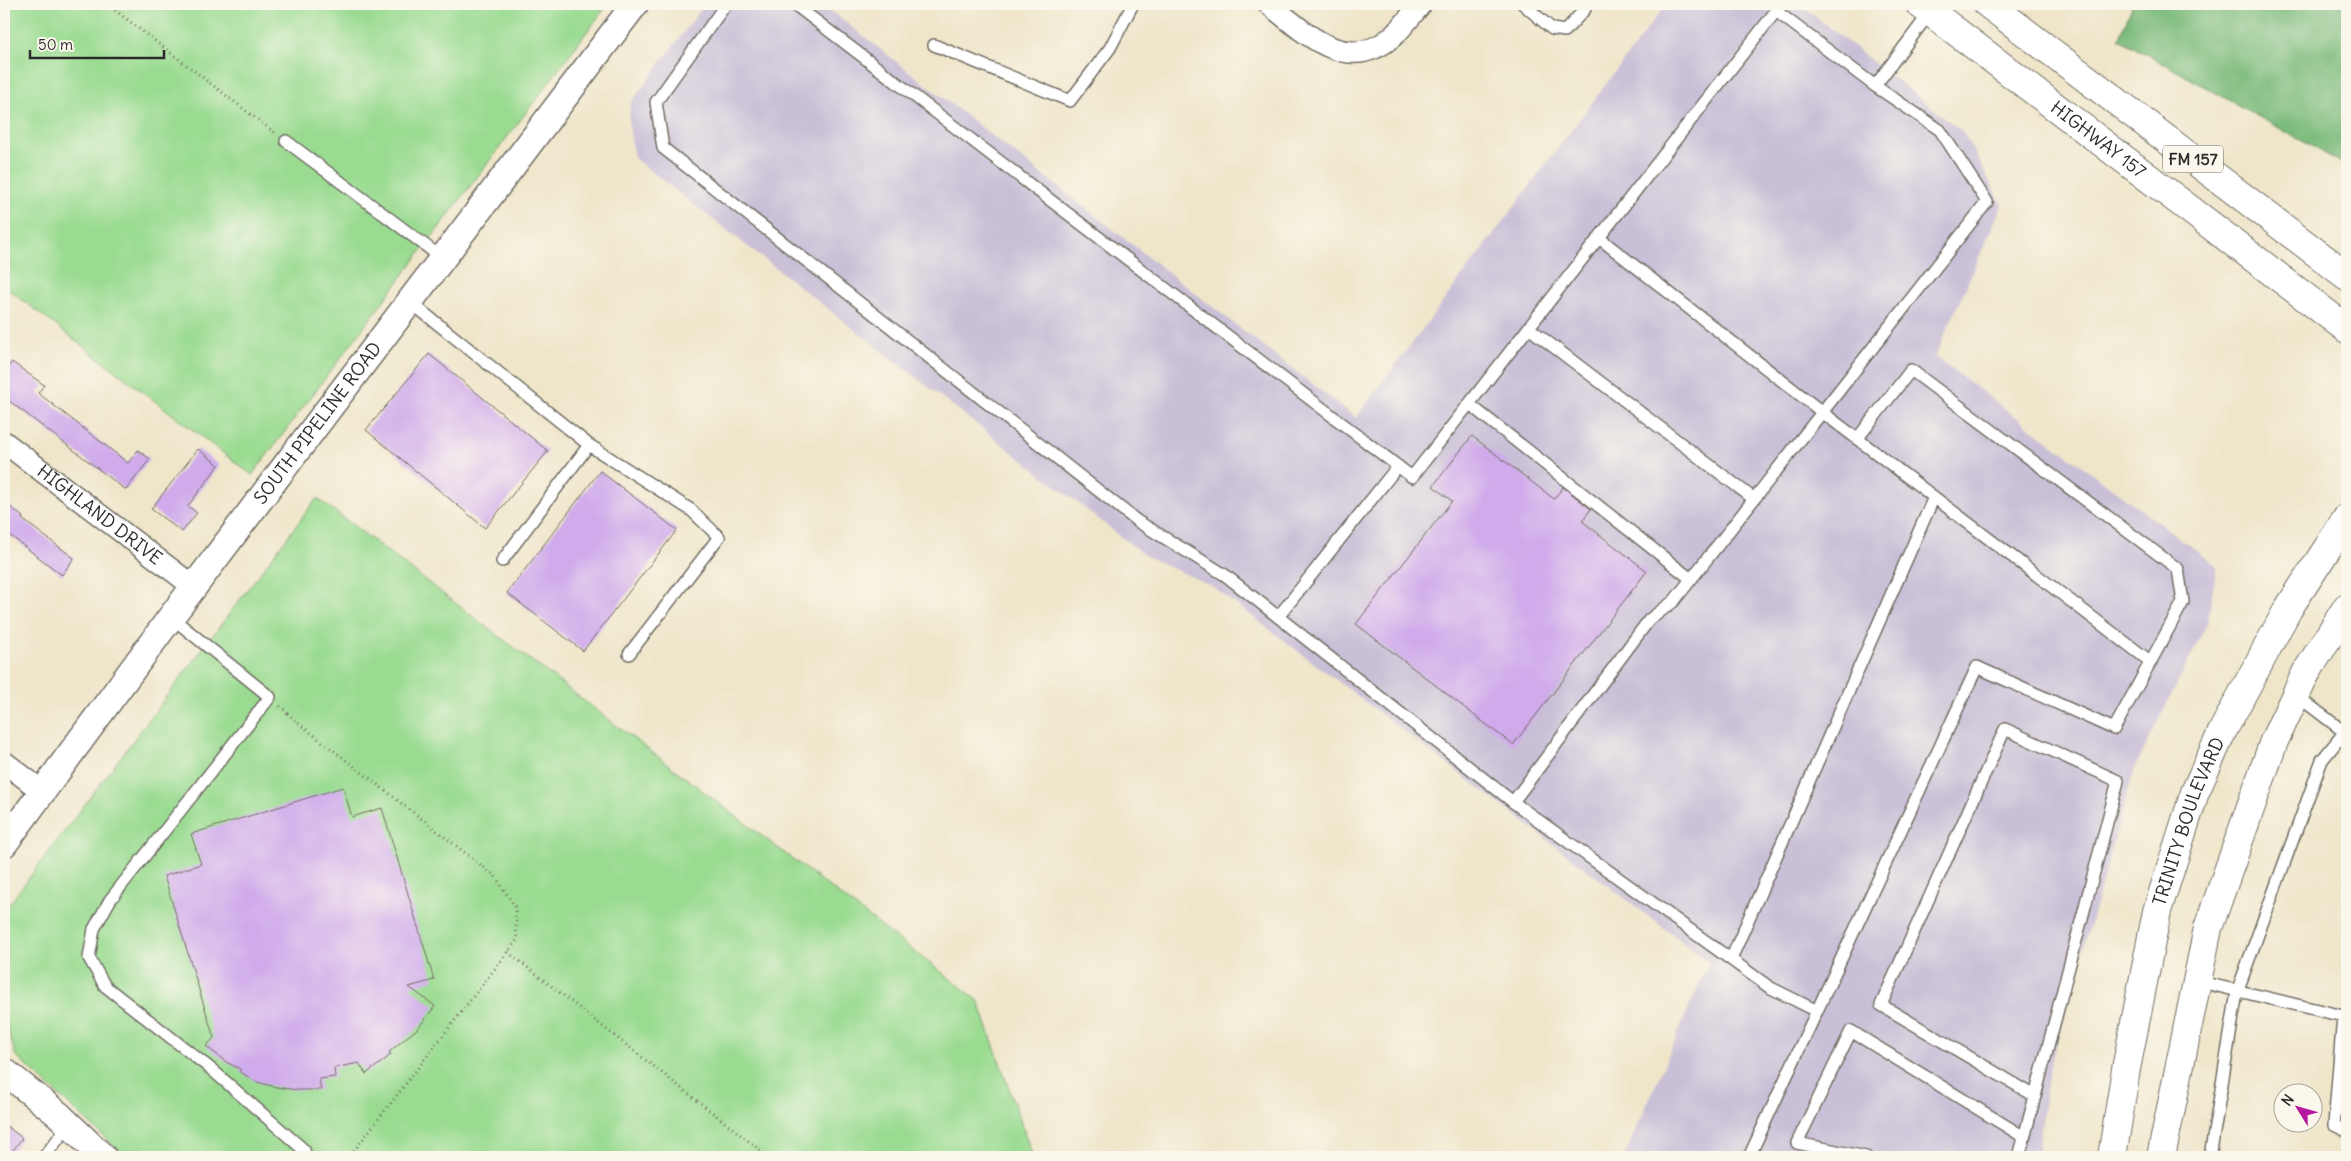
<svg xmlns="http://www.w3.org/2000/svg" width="2351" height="1161" font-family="Delius,sans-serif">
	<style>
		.industrial { fill: #c9bfd7 }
		.green { fill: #9adb91; stroke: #62835e }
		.forest { fill: #7bbb7b; stroke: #537353 }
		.building { fill: #d0abeb }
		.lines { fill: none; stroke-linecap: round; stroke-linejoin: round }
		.service-casing { stroke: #706c63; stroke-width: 14 }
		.minor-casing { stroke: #706c63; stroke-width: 24 }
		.tertiary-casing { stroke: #706c63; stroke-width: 29 }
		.secondary-casing { stroke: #706c63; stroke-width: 30 }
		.primary-casing { stroke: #706c63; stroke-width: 30 }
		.path { stroke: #706c63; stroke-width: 3; stroke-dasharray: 1 4; stroke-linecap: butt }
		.service { stroke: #fff; stroke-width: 11 }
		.minor { stroke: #fff; stroke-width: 21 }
		.tertiary { stroke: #fff; stroke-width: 26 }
		.secondary { stroke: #fff; stroke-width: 28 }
		.primary { stroke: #fff; stroke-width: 28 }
		.labels { text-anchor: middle; stroke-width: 5; stroke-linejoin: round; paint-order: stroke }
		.shield { fill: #fbf7ec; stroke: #696865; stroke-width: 1 }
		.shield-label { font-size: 16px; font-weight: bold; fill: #2b2b2b }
		.street-label { font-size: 18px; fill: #2b2b2b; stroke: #fbf7ec }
	</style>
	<rect width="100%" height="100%" fill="#fbf7ec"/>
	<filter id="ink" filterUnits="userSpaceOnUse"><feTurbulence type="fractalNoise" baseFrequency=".02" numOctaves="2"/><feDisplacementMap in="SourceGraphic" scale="10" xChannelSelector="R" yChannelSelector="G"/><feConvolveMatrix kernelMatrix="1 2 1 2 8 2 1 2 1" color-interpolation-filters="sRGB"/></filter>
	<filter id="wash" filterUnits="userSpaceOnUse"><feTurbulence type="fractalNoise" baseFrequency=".0096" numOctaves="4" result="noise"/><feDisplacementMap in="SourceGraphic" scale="20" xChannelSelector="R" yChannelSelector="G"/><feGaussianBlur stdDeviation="1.12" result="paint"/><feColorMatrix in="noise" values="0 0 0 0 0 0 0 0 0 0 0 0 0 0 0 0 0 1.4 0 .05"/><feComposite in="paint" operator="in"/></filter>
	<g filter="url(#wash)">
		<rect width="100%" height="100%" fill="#efe6ca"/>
		<path class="industrial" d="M705,4H822L1356,418L1666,4H1799L1963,132L2002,205L1935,357L2217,566L2207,624L2134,770L2049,1070L2037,1157H1624L1709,962L1212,586L1146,556L634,158L629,125L630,104Z"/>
		<path class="green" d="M4,4H608L252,475L4,286Z
			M317,498L978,1000L1033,1157H126L16,1056L4,1017V911Z"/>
		<path class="forest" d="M2133,4H2347V166L2119,39Z"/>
		<g id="blocks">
			<path class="building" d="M429,354L548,451L485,528L366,430Z
				M12,362L44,385L38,393L128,463L138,450L150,459L126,490L4,397V373Z
				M1472,436L1554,499L1563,487L1591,509L1582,521L1647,571L1513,745L1356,624L1452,501L1433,486Z
				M198,449L219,465L188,506L197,513L182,532L151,509Z
				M600,471L677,530L583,651L507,593Z
				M4,502L23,517L22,519L74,558L62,575L4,531Z
				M343,787L352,817L382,808L434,980L409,987L435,1006L419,1027L389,1052L391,1054L386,1059L366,1074L359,1063L334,1068L335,1077L319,1079L321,1090H297L276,1087L257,1082L240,1072V1069L226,1062L206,1046L214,1038L164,876L201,864L191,834Z
				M4,1124L22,1138L8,1157H4Z"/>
		</g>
	</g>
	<g filter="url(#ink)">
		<use href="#blocks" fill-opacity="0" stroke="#706c63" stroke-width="1"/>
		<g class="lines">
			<g class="service-casing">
				<path id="service" d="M726,4L656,102L663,148L1137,521L1225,575L1513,802L1649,620L1674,601L1987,202L1940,130L1875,86
					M794,4L1412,477L1776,11L1875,86L1931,11
					M1523,4L1552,29L1565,31L1585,9L1584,4
					M934,45L1070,101L1110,48L1133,4
					M286,141L442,258
					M1599,238L1822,412L2151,662
					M409,301L589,445L691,510L719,537L629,654
					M1529,328L1754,499
					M1469,404L1691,579
					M502,561L589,445
					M171,617L270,697L110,900L94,929L89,958L105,986L211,1069L304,1150L306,1157
					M1278,617L1398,466
					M2296,695L2347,734
					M1513,802L1769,987L1817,1011
					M1731,959L1934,497
					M2197,981L2343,1016L2334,1125L2347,1131
					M44,1157L69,1125
					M1749,1157L1977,667L2114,729L2183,602L2178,569L1911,370L1857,439
					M1866,1157L1797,1143L1851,1031L2024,1137
					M2019,1157L2118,781L2005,729L1881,1005L2035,1096
					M2210,1157L2237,992L2322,760L2347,729"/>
			</g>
			<g class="minor-casing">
				<g id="minor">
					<path d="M1269,4C1305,33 1347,76 1393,36C1403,27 1412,14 1421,4"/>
					<path id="s1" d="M4,442L194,587"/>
					<path d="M4,762L43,792"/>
				</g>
			</g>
			<g class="tertiary-casing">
				<g id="tertiary">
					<path id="s2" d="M4,844L171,617L635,4"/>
					<path d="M4,1071L59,1115L103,1157"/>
				</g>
			</g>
			<g class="secondary-casing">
				<g id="secondary">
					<path id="s3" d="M2112,1157L2126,1069L2157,911L2195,792L2223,730L2288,609L2347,518"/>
					<path d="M2161,1157L2208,928L2274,741L2306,673L2347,607"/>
				</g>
			</g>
			<g class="primary-casing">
				<g id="primary">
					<path id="s4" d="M1920,4L2347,329"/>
					<path d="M1988,4L2347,276"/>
				</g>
			</g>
			<path class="path" d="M107,4L275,133
				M280,706L297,722L495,876L515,907L517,940L349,1157
				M508,952L769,1157"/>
			<use href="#service" class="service"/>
			<use href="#minor" class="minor"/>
			<use href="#tertiary" class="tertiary"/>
			<use href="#secondary" class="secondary"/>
			<use href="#primary" class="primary"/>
		</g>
	</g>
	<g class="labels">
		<rect class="shield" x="2163" y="145.5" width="60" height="27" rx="4"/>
		<g class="shield-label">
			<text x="2193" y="165">FM 157</text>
		</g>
		<g class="street-label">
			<text dy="6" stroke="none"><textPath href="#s4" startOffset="224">HIGHWAY 157</textPath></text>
			<text dy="6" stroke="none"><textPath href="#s2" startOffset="525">SOUTH PIPELINE ROAD</textPath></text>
			<text dy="6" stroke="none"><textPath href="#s1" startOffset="120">HIGHLAND DRIVE</textPath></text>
			<text dy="6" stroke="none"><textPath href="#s3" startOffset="345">TRINITY BOULEVARD</textPath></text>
		</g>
	</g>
	<rect width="2351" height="1161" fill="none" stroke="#fbf7ec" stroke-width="20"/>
	<g transform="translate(2298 1108) rotate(307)"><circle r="24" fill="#fbf7ec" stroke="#a8a59f"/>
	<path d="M0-4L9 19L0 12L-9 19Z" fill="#b5179e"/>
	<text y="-8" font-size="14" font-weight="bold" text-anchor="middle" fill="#2b2b2b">N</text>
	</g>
	<path d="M30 50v8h134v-8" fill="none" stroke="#2b2b2b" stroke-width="2.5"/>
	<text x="38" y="50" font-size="15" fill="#2b2b2b" stroke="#fbf7ec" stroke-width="4" paint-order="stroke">50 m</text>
</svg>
